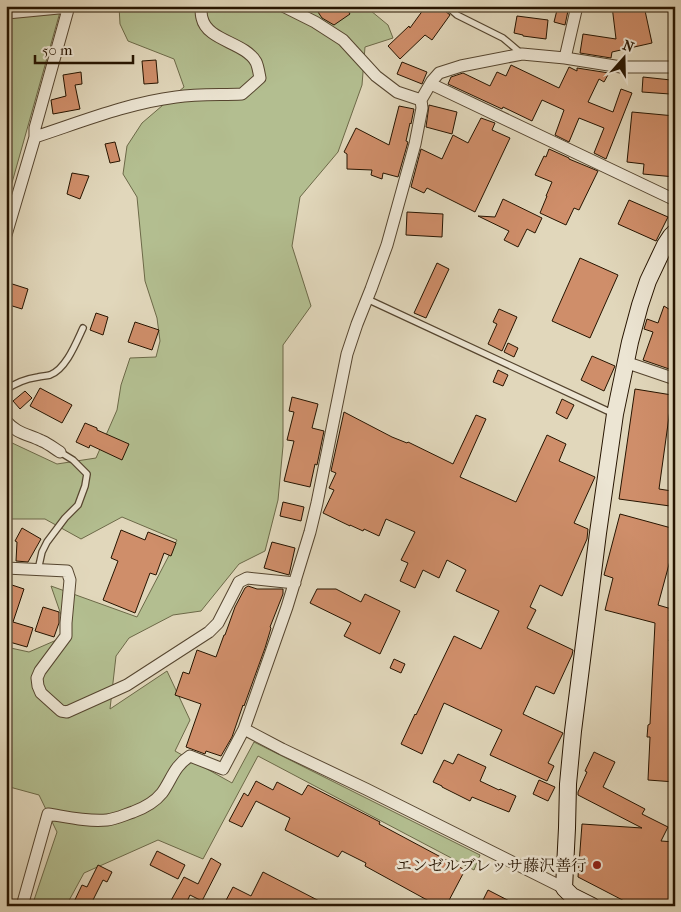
<svg xmlns="http://www.w3.org/2000/svg" width="681" height="912" font-family="'IM FELL French Canon','Noto Serif JP',serif">
	<style>
		.green { fill: #b3be90; stroke: #6c6948 }
		.building { fill: #cf8e6a; stroke: #261400 }
		.lines { fill: none; stroke-linecap: round; stroke-linejoin: round }
		.lane-casing { stroke: #55452f; stroke-width: 8 }
		.street-casing { stroke: #55452f; stroke-width: 13 }
		.secondary-casing { stroke: #261400; stroke-width: 18 }
		.lane { stroke: #ece5d3; stroke-width: 5.5 }
		.street { stroke: #ece5d3; stroke-width: 11 }
		.secondary { stroke: #ece5d3; stroke-width: 16 }
		.poi-dot { fill: #8f2418; stroke: #ece5d3; stroke-width: 2 }
		.labels { text-anchor: middle; stroke-width: 5; stroke-linejoin: round; paint-order: stroke }
		.poi-label { font-size: 16px; fill: #261400; stroke: #ece5d3; text-anchor: end }
	</style>
	<rect width="100%" height="100%" fill="#e1d7bb"/>
	<filter id="stains"><feTurbulence type="fractalNoise" baseFrequency=".004" numOctaves="4"/><feColorMatrix values="0 0 0 0 .2 0 0 0 0 .09 0 0 0 0 .02 0 0 0 .5 -.17"/></filter>
	<radialGradient id="worn" r=".72"><stop offset=".6" stop-color="#630" stop-opacity="0"/><stop offset="1" stop-color="#630" stop-opacity=".3"/></radialGradient>
	<path class="green" d="M6,6L7,17L60,12L6,204Z
		M119,6H365L388,25L393,38L365,47L362,85L338,152L300,197L292,246L311,306L283,345V446L278,500L265,551L239,564L201,611L173,615L129,638L116,656L110,709L167,671L190,720L175,751L232,783L254,742L480,855L474,870L258,756L203,859L158,840L84,873L66,906H32L57,832L39,795L6,786V647L29,652L68,635L51,586L137,617L177,540L122,517L81,539L45,519H6V448L10,442L57,464L96,458L117,410L121,385L130,358L156,357L160,341L157,318L145,281L137,197L123,174L127,146L142,123L184,87L174,59L128,41L120,24Z"/>
	<path class="building" d="M327,6H345L350,14L334,25L322,18L318,12Z
		M426,6H439L450,15L432,40L425,35L400,59L388,46L409,26L410,28Z
		M558,6H569L565,25L554,22Z
		M612,6H644L652,43L612,52L611,58L580,53L583,34L616,39Z
		M517,16L548,20L546,39L523,36V35L514,33Z
		M156,60L158,83L144,84L142,61Z
		M402,62L427,72L422,84L397,74Z
		M511,65L559,88L569,67L577,71V68L609,73L604,82L599,79L588,102L613,112L621,89L632,93L606,159L594,153L604,128L579,118L569,142L555,135L564,110L542,100L532,121L503,107L502,109L448,84L451,77L463,73L490,86L497,72L506,76Z
		M81,72L82,84L75,85L80,109L53,114L51,100L66,96L63,75Z
		M643,77L671,80L670,94L642,92Z
		M429,105L457,112L452,134L426,127Z
		M399,106L414,109L411,124L410,123L406,141L408,142L398,177L383,173L382,179L371,175L372,170L347,169V154L344,152L356,128L389,145Z
		M632,112L675,116V177L643,174L644,164L627,162Z
		M481,118L495,123L492,130L510,138L475,212L427,188L424,193L411,187L421,149L442,159L453,135L468,143Z
		M115,142L120,161L110,163L105,144Z
		M549,149L569,158V159L598,171L579,210L574,208L566,225L540,213L547,196H546L552,182L535,175L544,156L546,157Z
		M72,173L89,176L80,199L67,194Z
		M503,199L542,218L535,233L527,229L518,247L504,240L509,231L478,216L495,217Z
		M629,200L668,217L656,241L618,224Z
		M407,212L443,214L442,237L406,235Z
		M580,258L618,275L590,338L552,321Z
		M437,263L449,269L426,318L414,313Z
		M6,282L28,289L22,309L6,304Z
		M664,306L675,313V371L643,360L653,332L644,329L647,319L658,323Z
		M499,309L517,317L502,351L488,344L497,324L493,322Z
		M96,313L108,317L103,335L90,330Z
		M135,322L159,330L152,350L128,342Z
		M508,343L518,348L514,357L504,352Z
		M592,356L615,366L604,391L581,380Z
		M498,370L508,375L503,386L493,382Z
		M40,388L72,405L62,423L30,406Z
		M635,389L672,395L659,489L672,491L670,506L619,499Z
		M25,391L32,398L20,409L13,401Z
		M292,397L318,404L312,428L324,431L317,465L315,464L310,487L284,481L294,441L287,440L294,412L289,411Z
		M562,399L574,405L567,419L556,413Z
		M344,412L392,437L407,443L408,442L453,464L476,415L486,419L460,477L516,502L547,435L566,444L559,461L595,477L574,523L588,529L587,539L562,596L540,585L530,607L536,610L527,628L573,650L572,655L554,694L536,686L523,714L563,733L548,763L554,766L547,781L490,755L502,730L444,703L422,754L401,744L415,714L416,715L454,636L481,649L499,611L456,591L466,570L447,560L439,578L423,570L415,588L400,581L408,563L401,560L415,532L386,519L379,536L364,529L363,531L350,525V526L323,513L334,490L329,488L336,473L331,471Z
		M85,423L97,428V430L129,444L122,460L90,445L89,448L76,442Z
		M283,502L304,507L301,521L280,516Z
		M620,514L675,529V558L671,557L658,605L675,610V620L669,641H675V782L648,780L650,737H647L648,725L650,724L655,623L605,610L613,578L604,575Z
		M22,528L41,539L28,562L16,561L17,542L15,541Z
		M121,530L145,540L148,532L176,543L171,556L164,553L156,575L150,573L135,613L103,600L118,561L111,558Z
		M272,542L295,548L289,575L264,568Z
		M6,583L24,589L13,622L33,628L27,647L6,641Z
		M248,586L257,589H283V594L270,627L271,628L265,648L244,706L243,705L232,737L221,756L206,751L205,754L186,747L201,704L175,695L183,672L189,674L197,650L216,657L224,635H225L235,607L245,588Z
		M317,589H336L361,602L365,594L400,611L380,654L344,636L351,623L310,603Z
		M43,607L59,612V623L54,637L35,631Z
		M394,659L405,664L401,673L390,668Z
		M594,752L615,762L603,787L645,809L642,814L668,827L661,841L675,842V899L672,906H634L578,877L582,824L642,828L578,795V792L587,772L585,771Z
		M458,754L486,767L480,781L499,790L500,789L516,796L509,812L472,797L470,801L442,787V786L433,782L444,760L453,764Z
		M539,780L555,787L548,801L533,794Z
		M256,781L273,790L277,782L302,795L308,785L380,822L379,824L465,870L446,906H438L365,866L366,863L342,851L338,857L285,830L290,818L256,801L242,827L229,821L244,793L248,796Z
		M157,851L185,865L178,879L150,865Z
		M211,858L221,864L202,901L190,895L185,906H168L184,877L198,884Z
		M98,865L112,872L107,882L103,880L90,906H72L82,885L87,887Z
		M263,872L329,906H223L233,887L251,896Z
		M488,890L519,906H480Z"/>
	<g class="lines">
		<g class="lane-casing">
			<path id="lane" d="M447,6L457,15L503,38L522,54
				M367,299L612,413
				M6,390C16,382 25,379 38,377C42,376 46,376 50,375C66,369 76,343 83,328
				M38,570L42,552L47,542L65,518L78,505L85,486L87,474L73,460L60,452"/>
		</g>
		<g class="street-casing">
			<path id="street" d="M283,6L315,22L343,40L376,76L397,92L421,100
				M7,13L69,7
				M565,58L577,6
				M431,84L675,200
				M35,137C81,122 128,103 176,97C198,94 220,95 242,94L260,78C259,73 258,66 256,62C245,42 207,41 202,18C201,15 201,10 201,6
				M6,235L35,137V128L69,6
				M625,362L675,379
				M6,421C17,434 28,434 42,441C49,444 55,449 60,452
				M6,568L67,571L70,580L66,623V636L40,671L37,678L38,686L41,693L61,711L67,712L127,685L209,632L218,623L239,582L247,578L295,583
				M564,888L366,789L282,749L244,729L287,607L310,532L317,503L347,354L357,324L371,289L387,245L415,144L422,108L421,100L432,81L439,73L461,66L522,54L565,58L621,67H675
				M22,906L48,814C67,817 88,822 107,820C116,819 124,815 133,812C144,808 154,803 162,793C172,779 174,766 190,756L223,769L244,729"/>
		</g>
		<g class="secondary-casing">
			<path id="secondary" d="M592,906L572,896L564,888L567,828L568,784L573,731L598,533L615,414L630,342L640,305L648,281L665,245L671,236L675,232"/>
		</g>
		<use href="#lane" class="lane"/>
		<use href="#street" class="street"/>
		<use href="#secondary" class="secondary"/>
	</g>
	<circle class="poi-dot" cx="597" cy="865" r="5"/>
	<g class="labels">
		<g class="poi-label">
			<text x="587" y="871">エンゼルブレッサ藤沢善行</text>
		</g>
	</g>
	<rect width="681" height="912" fill="none" stroke="#e1d7bb" stroke-width="25"/>
	<rect x="8" y="8" width="666" height="897" fill="none" stroke="#261400" stroke-width="2.5"/>
	<rect x="12" y="12" width="656" height="887" fill="none" stroke="#261400"/>
	<g transform="translate(624 58) rotate(20)" stroke="#ece5d3" stroke-width="4" paint-order="stroke">
	<path d="M0-4L9 19L0 12L-9 19Z" fill="#261400"/>
	<text y="-8" font-size="14" font-weight="bold" text-anchor="middle" fill="#261400">N</text>
	</g>
	<path d="M35 55v8h98v-8" fill="none" stroke="#261400" stroke-width="2.5"/>
	<text x="42" y="55" font-size="15" fill="#261400" stroke="#ece5d3" stroke-width="4" paint-order="stroke">50 m</text>
	<rect width="100%" height="100%" filter="url(#stains)"/>
	<rect width="100%" height="100%" fill="url(#worn)"/>
</svg>
